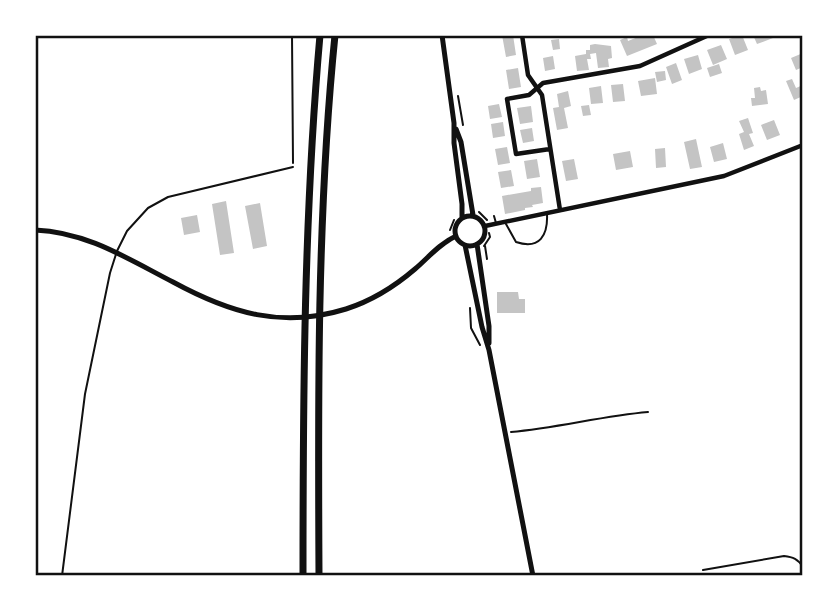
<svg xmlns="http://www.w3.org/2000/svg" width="838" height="611" font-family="Signika,sans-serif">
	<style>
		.building { fill: #c4c4c4 }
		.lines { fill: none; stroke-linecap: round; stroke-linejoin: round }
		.path { stroke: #111; stroke-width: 2 }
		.service { stroke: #111; stroke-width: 2 }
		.minor { stroke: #111; stroke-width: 4.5 }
		.tertiary { stroke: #111; stroke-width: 5 }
		.motorway { stroke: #111; stroke-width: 7 }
		.neatline { fill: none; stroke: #111; stroke-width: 2.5 }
	</style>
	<rect width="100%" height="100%" fill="#fff"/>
	<path class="building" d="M502,35H513L516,55L506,57Z
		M643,35H653L657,44L627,56L620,40L627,37L628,41Z
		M742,35L748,50L735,55L729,39Z
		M753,35H772L773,38L757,44Z
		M559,39L560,49L553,50L551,40Z
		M595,44L611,46L612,58L608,59L609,67L598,68L596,53L590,54L591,59H587L589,70L577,71L575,56L586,54V50H590V45Z
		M721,45L727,59L713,65L707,50Z
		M803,53V67L796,70L791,58Z
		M698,55L702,69L689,74L684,59Z
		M553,56L555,69L545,71L543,58Z
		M676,63L682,80L672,84L666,67Z
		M719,64L722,73L710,77L707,68Z
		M518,68L521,87L509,89L506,70Z
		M665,71L666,80L657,82L655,72Z
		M655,78L657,94L641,96L638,81Z
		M792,79L796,88L803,85V96L794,100L786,81Z
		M623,84L625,101L613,102L611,85Z
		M601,86L603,103L591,104L589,88Z
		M760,87L761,91L766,90L768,104L752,106L751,98H755L754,88Z
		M568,91L571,106L564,108L568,128L557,130L553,108L559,107L557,94Z
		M499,104L502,117L490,119L488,106Z
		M589,105L591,115L583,116L581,106Z
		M531,106L533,122L520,124L517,108Z
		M748,118L753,133L749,134L754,146L744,150L739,134L744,132L739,121Z
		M774,120L780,135L767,140L761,125Z
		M503,122L505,136L493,138L491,124Z
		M532,128L534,141L523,143L520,130Z
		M696,139L702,167L690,169L684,142Z
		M723,143L727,159L714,162L710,147Z
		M507,147L510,163L498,165L495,149Z
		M665,148L666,167L656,168L655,149Z
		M630,151L633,167L616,170L613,154Z
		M537,159L540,177L527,179L524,161Z
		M574,159L578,179L566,181L562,161Z
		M511,170L514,186L501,188L498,172Z
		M541,187L543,203L532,205L533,207L525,208V210L505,214L502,196L531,191V188Z
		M226,201L234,253L220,255L212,204Z
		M260,203L267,246L253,249L245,206Z
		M197,215L200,232L184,235L181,218Z
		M497,292H518L519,299H525V313H497Z"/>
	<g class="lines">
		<path class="path" d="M292,35L293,163
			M458,96L463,125
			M479,212L487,220
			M450,230L454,220
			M484,246L490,237L489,233
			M485,246L487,259
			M470,308L471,328L480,345
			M511,432C557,428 602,416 648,412"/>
		<path class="service" d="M494,216L496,223
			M506,224L516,242C540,250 548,235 547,214
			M703,570L784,556C793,557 798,559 803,567
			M62,576L85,394L110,273L117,251L127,231L148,208L168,197L293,167"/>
		<path class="minor" d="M522,35L528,75L542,95L560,210
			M550,149L516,154L507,99L529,95L543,83L640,66L709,35
			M485,226L724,176L803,145"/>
		<path class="tertiary" d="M442,35L454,123V143L462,204V218
			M456,129L461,142L473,215
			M455 231a15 15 0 1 1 30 0a15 15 0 1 1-30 0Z
			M35,230C87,232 128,259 173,282C230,313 282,329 346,309C371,301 394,287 415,269C428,258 439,244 456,236
			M477,244L489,326V343
			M465,245L482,327L489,350L533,576"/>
		<path class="motorway" d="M303,576C303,395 304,215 320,35
			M319,576C318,396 317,214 335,35"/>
	</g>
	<rect width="838" height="611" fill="none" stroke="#ffffff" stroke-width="74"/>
	<rect x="37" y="37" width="764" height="537" class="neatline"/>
</svg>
